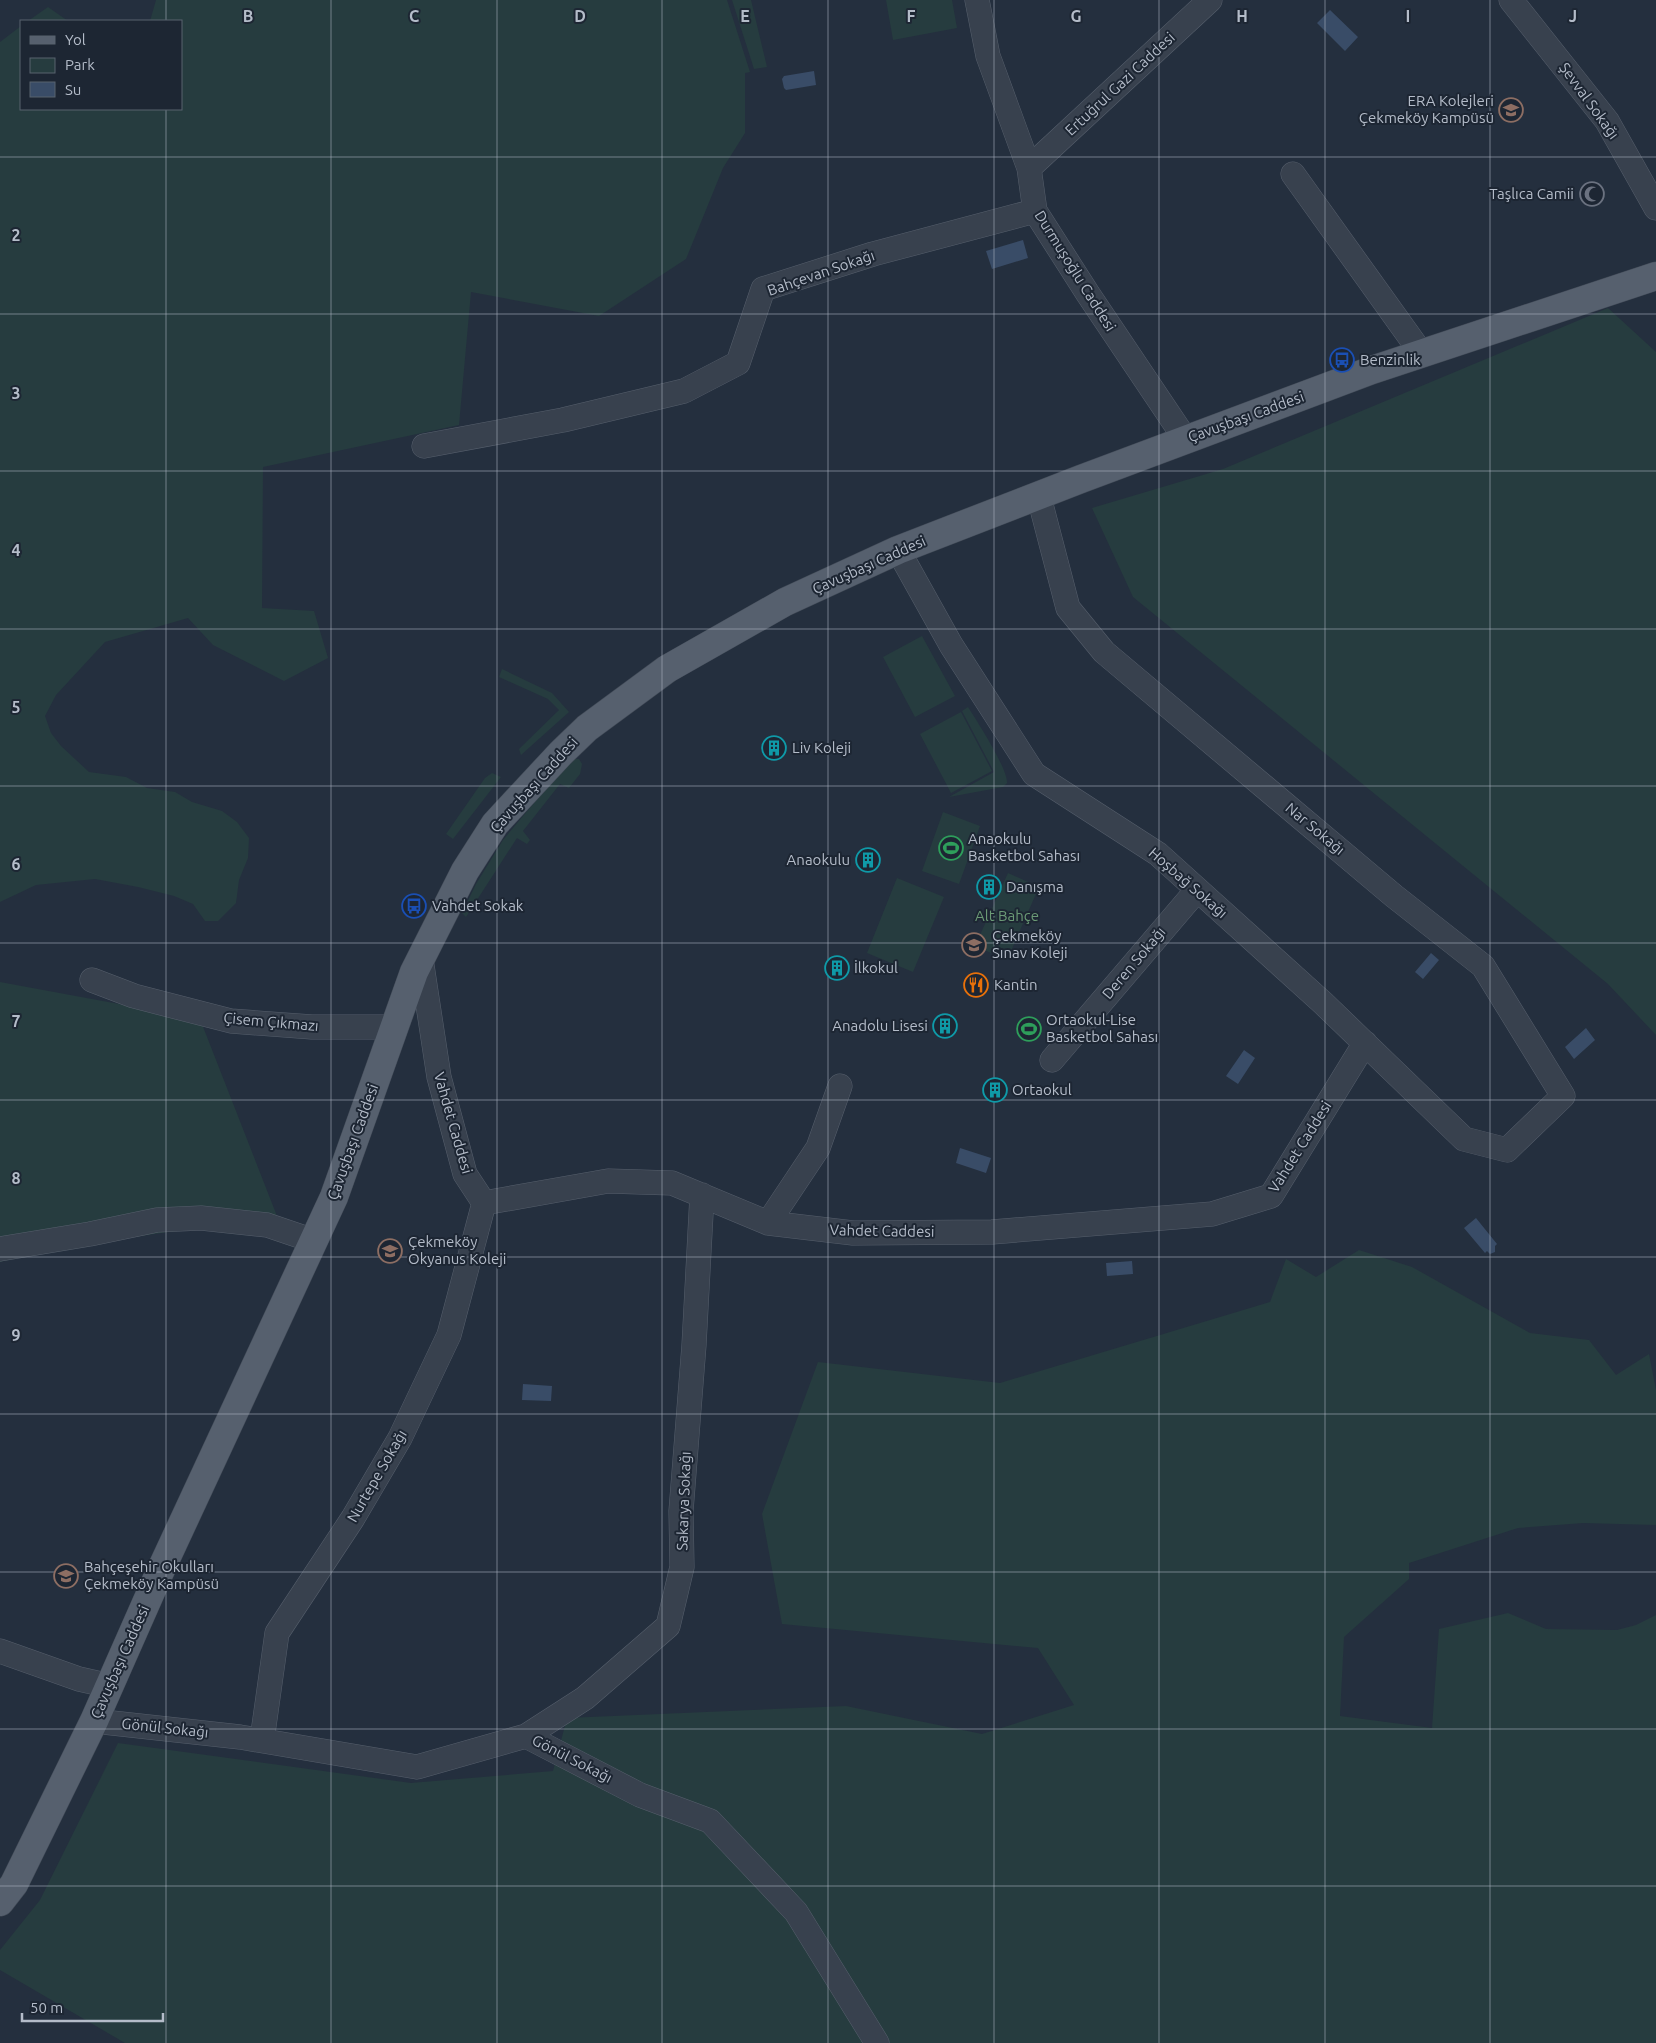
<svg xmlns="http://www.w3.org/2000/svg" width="1656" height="2043" font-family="Ubuntu,sans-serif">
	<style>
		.green { fill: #263c3f }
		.water { fill: #394c67 }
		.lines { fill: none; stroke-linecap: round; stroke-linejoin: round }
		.minor-casing { stroke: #565f6c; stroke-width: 25 }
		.major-casing { stroke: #414a57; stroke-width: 29 }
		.minor { stroke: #38414e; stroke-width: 24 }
		.major { stroke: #56606e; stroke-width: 28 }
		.grid { fill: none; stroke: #b4bcc9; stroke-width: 1; stroke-opacity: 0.55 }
		.labels { text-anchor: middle; stroke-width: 4; stroke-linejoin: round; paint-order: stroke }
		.street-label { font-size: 15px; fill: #b4bcc9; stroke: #1d2633 }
		.poi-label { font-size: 15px; fill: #b4bcc9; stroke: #1d2633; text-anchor: start }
		.park-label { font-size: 15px; fill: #6b9a76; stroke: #1d2633 }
		.grid-label { font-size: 16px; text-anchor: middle; font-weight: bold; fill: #b4bcc9; stroke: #1d2633; stroke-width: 4; stroke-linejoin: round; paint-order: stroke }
	</style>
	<rect width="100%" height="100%" fill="#242f3e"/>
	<path class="green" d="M156,0H727L750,72L745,73V133L723,168L686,259L599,316L471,292L459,425L263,467L262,608L314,611L328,658L284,681L213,645L188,618L105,642L56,695L45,716L51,733L61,746L89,772L126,777L147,788L175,792L192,802L222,811L237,822L249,838L248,858L239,880L236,903L218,921H205L193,904L174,896L138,887L95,879L36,885L0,902V42L21,26V109H181V21H150Z
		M732,0H751L767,67L754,69Z
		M886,0H952L957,28L893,40Z
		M48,7L68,21H28Z
		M1608,308L1656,352V1035L1608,984L1133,597L1092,508L1223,469Z
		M922,636L955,696L915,717L883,657Z
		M502,669L552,693L569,712L521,755L519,749L559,710L548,699L499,677Z
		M968,707C977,721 1008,769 1007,783L1003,787L949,797L994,772L962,711Z
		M961,712L992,771L951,793L920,734Z
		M574,759H579L582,764L580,774L569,788L560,784L523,831L530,840L527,844L517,838L466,917L462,913L476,884L503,840L570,760Z
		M492,773L501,777L453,839L446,834L485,778Z
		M943,812L980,826L959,884L922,871Z
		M1008,873L1039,887L1007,960L975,946Z
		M897,878L944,897L913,972L867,953Z
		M0,982L200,1019L286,1239L202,1227L60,1248L0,1262Z
		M1359,1250L1412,1267L1530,1333L1589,1340L1616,1375L1649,1354L1656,1390V1525L1583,1523L1518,1528L1409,1563V1579L1344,1637L1340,1716L1432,1728L1439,1629L1508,1613L1546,1629L1617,1630L1636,1625L1656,1615V2043H125L0,1970V1950L40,1900L118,1743L411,1783L553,1771L567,1718L846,1706L982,1734L1074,1705L1038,1648L782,1624L762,1514L818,1362L1000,1383L1270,1302L1286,1259L1316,1277Z"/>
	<path class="water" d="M1330,10L1358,37L1345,51L1317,23Z
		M814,71L816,85L786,90L784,88L782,79L784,76Z
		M1023,240L1028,258L992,269L986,251Z
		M1431,953L1439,960L1423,979L1415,972Z
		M1586,1028L1595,1040L1574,1059L1565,1047Z
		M1244,1050L1255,1058L1238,1084L1226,1076Z
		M960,1148L991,1158L986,1173L956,1163Z
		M1476,1218L1497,1244L1495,1246V1252L1490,1254L1487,1251L1485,1253L1464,1228Z
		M1132,1261L1133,1274L1107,1276L1106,1263Z
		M523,1384L552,1386L551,1401L522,1400Z"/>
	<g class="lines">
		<g class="minor-casing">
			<path id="minor" d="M977,0L988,56L1029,168L1035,211L1088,294L1186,440
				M1511,0L1607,121L1656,208
				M1029,168L1210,0
				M1293,174L1422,354
				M424,446L563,420L684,391L738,363L763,289L873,254L1035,211
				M898,550L951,645L1034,774L1158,854L1323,1003L1464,1139L1507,1150L1563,1096L1483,966L1394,896L1104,652L1068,608L1039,497
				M421,959L439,1077L465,1174L484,1203L608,1181L672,1183L768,1223L853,1233L992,1232L1212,1214L1271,1196L1365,1043
				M92,980L134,996L231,1021L312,1027H394
				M1052,1060L1197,890
				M768,1223L818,1148L840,1086
				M0,1249L90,1234L157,1220L201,1218L267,1225L314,1241
				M0,1651L79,1679L110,1686
				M94,1721L240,1737L417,1767L526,1736L640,1795L710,1821L796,1912L877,2043
				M526,1736L585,1698L668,1626L682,1567L681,1511L694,1345L702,1195
				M262,1740L277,1633L353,1518L400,1438L449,1335L484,1203"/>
		</g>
		<g class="major-casing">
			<path id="major" d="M0,1902L14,1884L94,1721L158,1576L334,1197L414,972L465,871L495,824L561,753L587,728L667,669L785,602L898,550L1081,479L1372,370L1656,276"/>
		</g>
		<use href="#minor" class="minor"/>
		<use href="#major" class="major"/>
	</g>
	<path class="grid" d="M166,0V21M331,0V2043M497,0V2043M662,0V2043M828,0V2043M994,0V2043M1159,0V2043M1325,0V2043M1490,0V2043M166,109V2043M0,157H1656M0,314H1656M0,471H1656M0,629H1656M0,786H1656M0,943H1656M0,1100H1656M0,1257H1656M0,1414H1656M0,1572H1656M0,1729H1656M0,1886H1656"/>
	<defs>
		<g id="school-ring" transform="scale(1.25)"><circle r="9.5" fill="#1d2633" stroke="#8d6e63" stroke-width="1.5"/><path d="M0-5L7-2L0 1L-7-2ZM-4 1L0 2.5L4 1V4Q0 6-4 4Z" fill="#8d6e63"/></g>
		<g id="mosque-ring" transform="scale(1.25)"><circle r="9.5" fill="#1d2633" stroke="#6b7280" stroke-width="1.5"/><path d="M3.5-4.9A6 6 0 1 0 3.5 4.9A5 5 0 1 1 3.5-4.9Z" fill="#6b7280"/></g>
		<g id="bus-ring" transform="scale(1.25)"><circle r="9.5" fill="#1d2633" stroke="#1a4fb4" stroke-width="1.5"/><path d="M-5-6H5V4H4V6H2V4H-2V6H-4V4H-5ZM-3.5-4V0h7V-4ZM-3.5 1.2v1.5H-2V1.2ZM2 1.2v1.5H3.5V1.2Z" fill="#1a4fb4"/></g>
		<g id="building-ring" transform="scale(1.25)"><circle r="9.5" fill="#1d2633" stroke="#0f9aa8" stroke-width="1.5"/><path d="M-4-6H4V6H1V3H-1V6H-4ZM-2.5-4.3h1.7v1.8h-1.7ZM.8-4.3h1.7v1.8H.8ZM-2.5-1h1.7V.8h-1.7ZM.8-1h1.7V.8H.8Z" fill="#0f9aa8"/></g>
		<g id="stadium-ring" transform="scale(1.25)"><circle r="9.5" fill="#1d2633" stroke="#2e9e5b" stroke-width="1.5"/><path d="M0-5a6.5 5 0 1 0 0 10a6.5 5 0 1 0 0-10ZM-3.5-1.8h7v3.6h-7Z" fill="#2e9e5b"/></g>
		<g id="restaurant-ring" transform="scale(1.25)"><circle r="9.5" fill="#1d2633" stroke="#e8710a" stroke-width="1.5"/><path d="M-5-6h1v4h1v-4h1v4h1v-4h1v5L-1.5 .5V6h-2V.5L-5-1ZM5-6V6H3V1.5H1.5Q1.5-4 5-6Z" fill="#e8710a"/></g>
	</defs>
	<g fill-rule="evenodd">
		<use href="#school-ring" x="1511" y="110"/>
		<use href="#mosque-ring" x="1592" y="194"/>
		<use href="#bus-ring" x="1342" y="360"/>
		<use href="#building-ring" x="774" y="748"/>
		<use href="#stadium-ring" x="951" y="848"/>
		<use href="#building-ring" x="868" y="860"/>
		<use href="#building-ring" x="989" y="887"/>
		<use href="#bus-ring" x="414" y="906"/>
		<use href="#school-ring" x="974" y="945"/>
		<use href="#building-ring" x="837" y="968"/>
		<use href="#restaurant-ring" x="976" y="985"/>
		<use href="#building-ring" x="945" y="1026"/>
		<use href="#stadium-ring" x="1029" y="1029"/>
		<use href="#building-ring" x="995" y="1090"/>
		<use href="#school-ring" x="390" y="1251"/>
		<use href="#school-ring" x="66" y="1576"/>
	</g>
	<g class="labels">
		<g class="street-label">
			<text transform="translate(1120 84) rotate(-43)" y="5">Ertuğrul Gazi Caddesi</text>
			<text transform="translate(1589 101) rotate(54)" y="5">Şevval Sokağı</text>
			<text transform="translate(1075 271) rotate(58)" y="5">Durmuşoğlu Caddesi</text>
			<text transform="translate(821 273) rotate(-19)" y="5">Bahçevan Sokağı</text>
			<text transform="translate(1246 417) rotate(-20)" y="5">Çavuşbaşı Caddesi</text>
			<text transform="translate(869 565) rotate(-24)" y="5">Çavuşbaşı Caddesi</text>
			<text transform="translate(534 785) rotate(-48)" y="5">Çavuşbaşı Caddesi</text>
			<text transform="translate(1315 829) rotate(40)" y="5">Nar Sokağı</text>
			<text transform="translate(1188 883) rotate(41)" y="5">Hoşbağ Sokağı</text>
			<text transform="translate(1134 963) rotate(-50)" y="5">Deren Sokağı</text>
			<text transform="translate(271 1022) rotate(5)" y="5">Çisem Çıkmazı</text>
			<text transform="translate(453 1123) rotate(74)" y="5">Vahdet Caddesi</text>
			<text transform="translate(353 1142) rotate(-70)" y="5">Çavuşbaşı Caddesi</text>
			<text transform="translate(1300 1147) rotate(-58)" y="5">Vahdet Caddesi</text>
			<text transform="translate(882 1231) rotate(1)" y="5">Vahdet Caddesi</text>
			<text transform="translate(377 1476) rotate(-60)" y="5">Nurtepe Sokağı</text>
			<text transform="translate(684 1501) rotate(-88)" y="5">Sakarya Sokağı</text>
			<text transform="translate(120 1662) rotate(-66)" y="5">Çavuşbaşı Caddesi</text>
			<text transform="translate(165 1728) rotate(6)" y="5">Gönül Sokağı</text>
			<text transform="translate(572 1759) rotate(27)" y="5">Gönül Sokağı</text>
		</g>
		<g class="poi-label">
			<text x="1494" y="106" text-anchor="end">ERA Kolejleri<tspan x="1494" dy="17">Çekmeköy Kampüsü</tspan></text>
			<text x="1574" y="199" text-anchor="end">Taşlıca Camii</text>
			<text x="1360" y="365">Benzinlik</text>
			<text x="792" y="753">Liv Koleji</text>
			<text x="968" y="844">Anaokulu<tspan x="968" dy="17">Basketbol Sahası</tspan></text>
			<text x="850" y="865" text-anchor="end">Anaokulu</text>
			<text x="1006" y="892">Danışma</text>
			<text x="432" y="911">Vahdet Sokak</text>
			<text x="992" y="941">Çekmeköy<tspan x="992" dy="17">Sınav Koleji</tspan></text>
			<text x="854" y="973">İlkokul</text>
			<text x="994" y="990">Kantin</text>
			<text x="1046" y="1025">Ortaokul-Lise<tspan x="1046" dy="17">Basketbol Sahası</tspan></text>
			<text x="928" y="1031" text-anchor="end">Anadolu Lisesi</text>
			<text x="1012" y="1095">Ortaokul</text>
			<text x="408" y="1247">Çekmeköy<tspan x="408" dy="17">Okyanus Koleji</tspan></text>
			<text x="84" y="1572">Bahçeşehir Okulları<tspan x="84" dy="17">Çekmeköy Kampüsü</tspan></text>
		</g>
		<g class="park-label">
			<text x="1007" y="921">Alt Bahçe</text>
		</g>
	</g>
	<g class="grid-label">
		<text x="248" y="22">B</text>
		<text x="414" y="22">C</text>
		<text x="580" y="22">D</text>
		<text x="745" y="22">E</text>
		<text x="911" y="22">F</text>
		<text x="1076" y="22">G</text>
		<text x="1242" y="22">H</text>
		<text x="1408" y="22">I</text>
		<text x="1573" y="22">J</text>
		<text x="16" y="241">2</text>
		<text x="16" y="399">3</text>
		<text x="16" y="556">4</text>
		<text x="16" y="713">5</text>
		<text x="16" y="870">6</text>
		<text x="16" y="1027">7</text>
		<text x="16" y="1184">8</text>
		<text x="16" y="1341">9</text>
	</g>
	<rect x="20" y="20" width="162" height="90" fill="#1d2633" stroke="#59626f"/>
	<rect x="30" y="36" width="25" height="8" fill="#56606e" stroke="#59626f"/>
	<text x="65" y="45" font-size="15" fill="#b4bcc9">Yol</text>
	<rect x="30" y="58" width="25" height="15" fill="#263c3f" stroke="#59626f"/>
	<text x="65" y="70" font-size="15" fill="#b4bcc9">Park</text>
	<rect x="30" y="82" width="25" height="15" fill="#394c67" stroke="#59626f"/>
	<text x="65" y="95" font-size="15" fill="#b4bcc9">Su</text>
	<path d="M22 2013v8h141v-8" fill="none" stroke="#b4bcc9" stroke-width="2.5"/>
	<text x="30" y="2013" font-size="15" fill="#b4bcc9" stroke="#1d2633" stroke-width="4" paint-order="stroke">50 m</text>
</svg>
